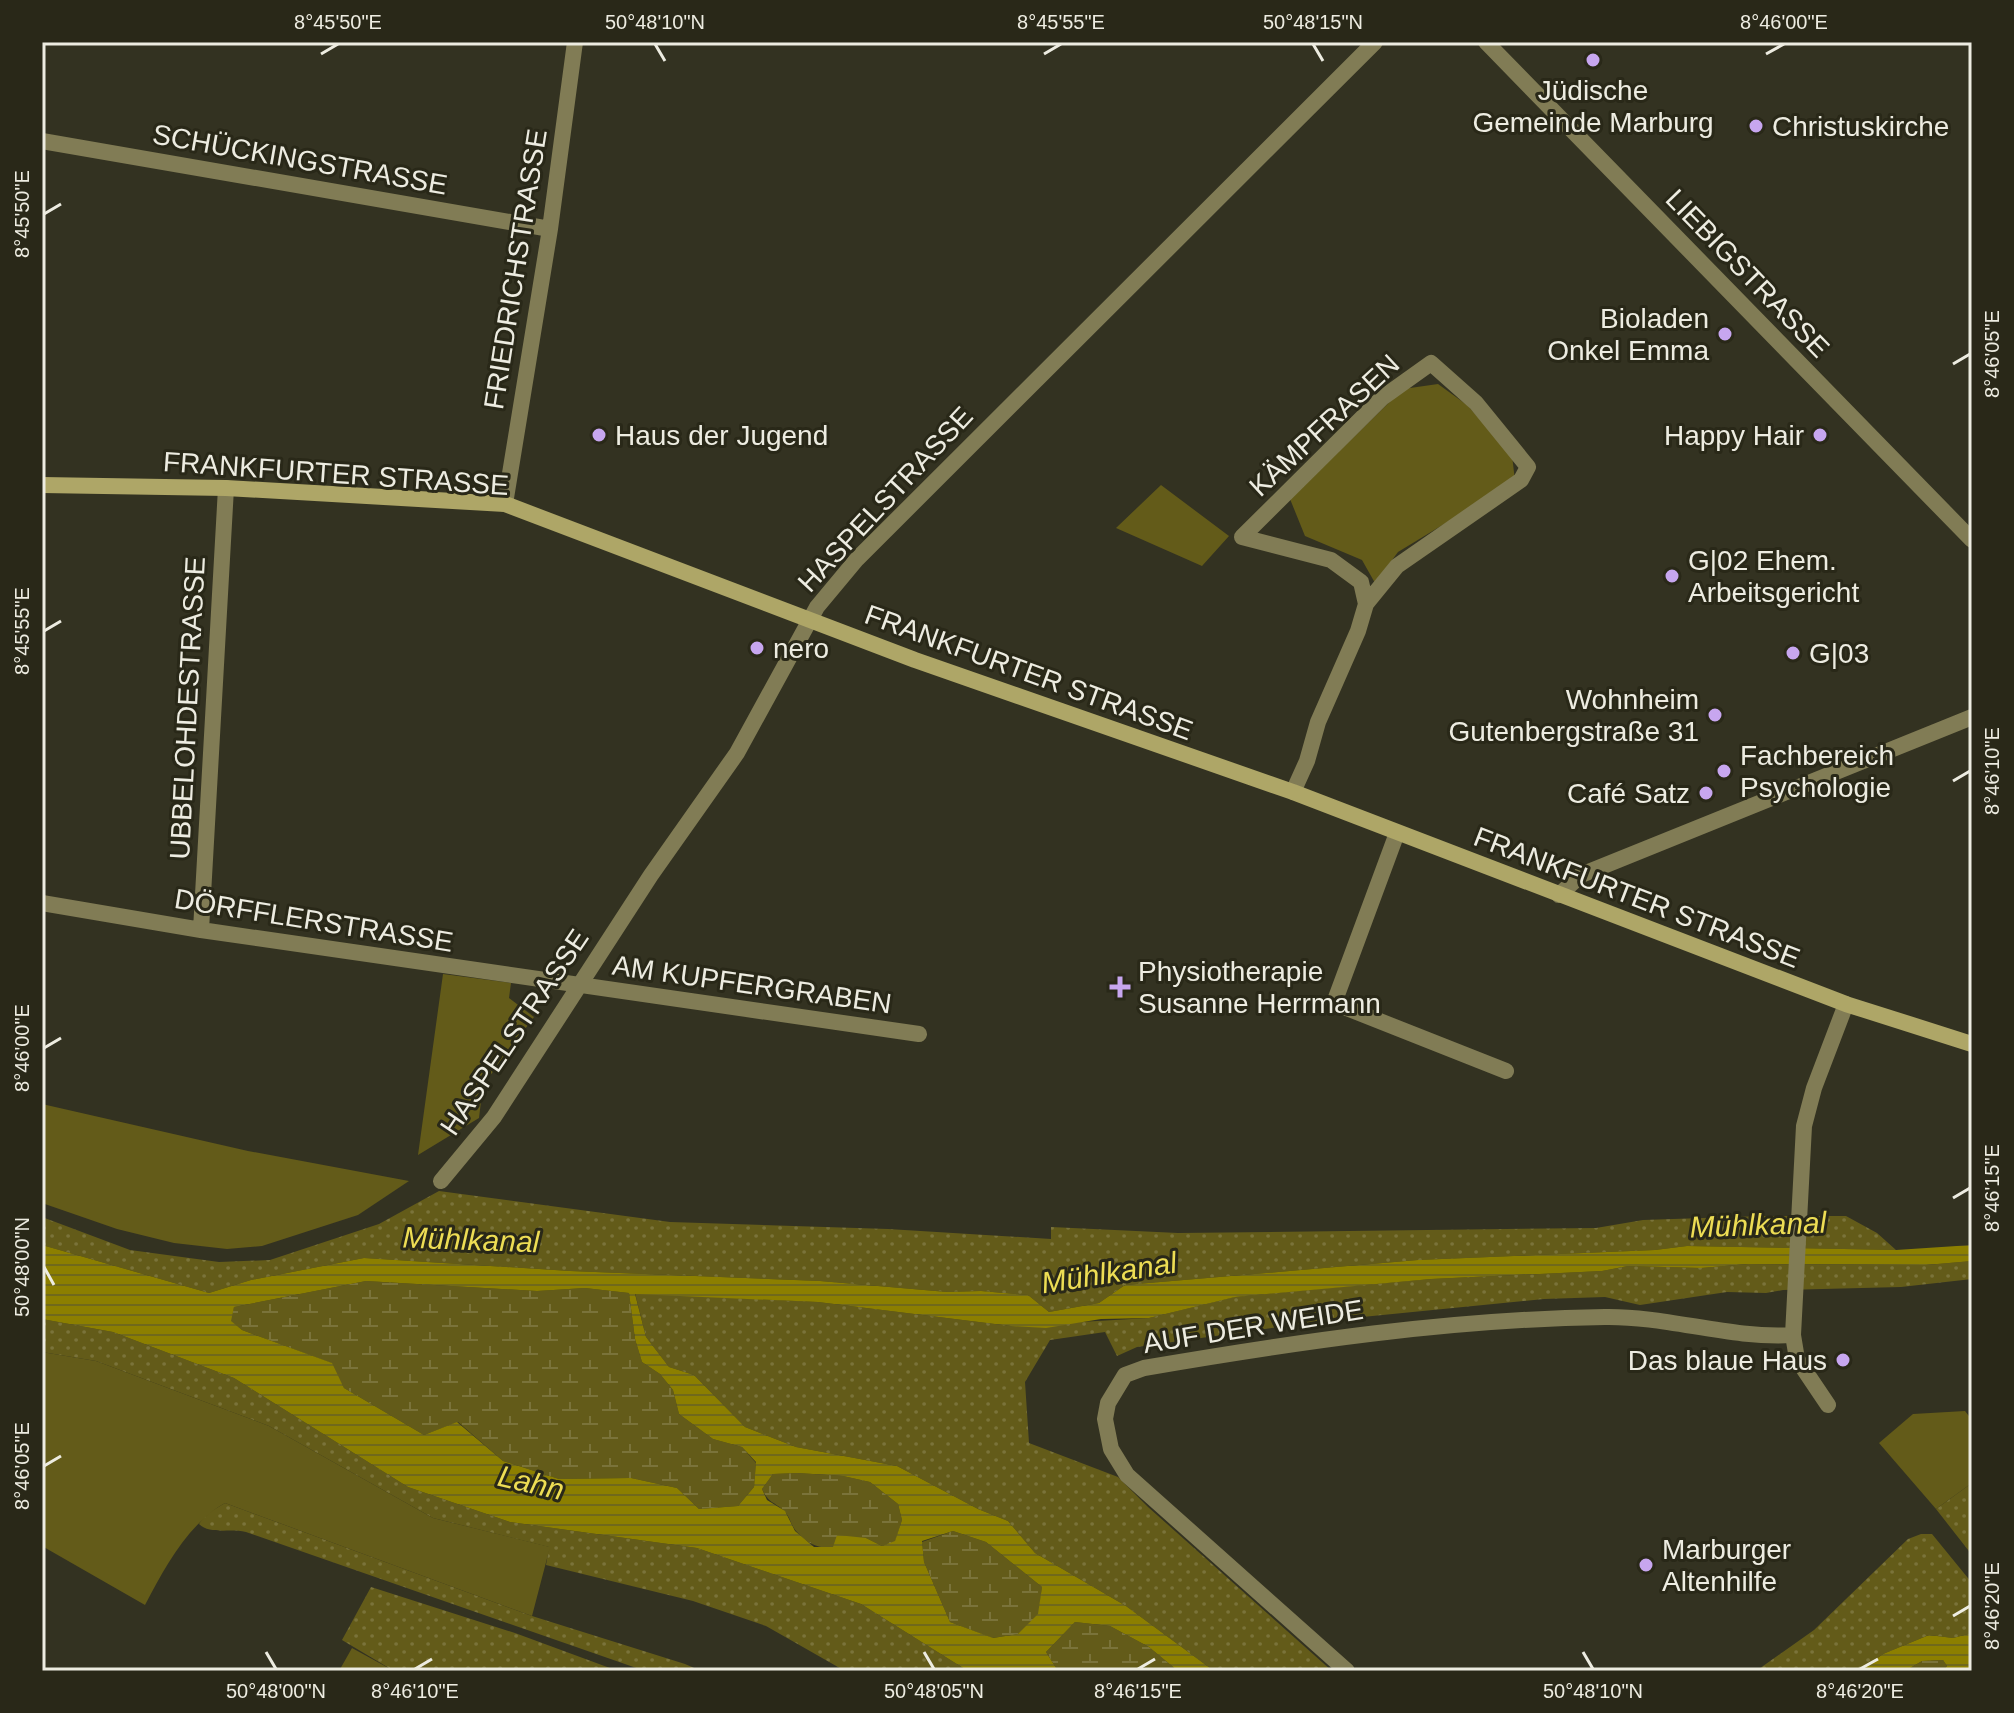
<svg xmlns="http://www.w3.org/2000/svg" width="2014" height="1713" font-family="Helvetica,sans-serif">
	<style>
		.grass { fill: url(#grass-dots) }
		.wetland { fill: url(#wetland-marsh) }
		.green { fill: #635b19 }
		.water { fill: url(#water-rules); fill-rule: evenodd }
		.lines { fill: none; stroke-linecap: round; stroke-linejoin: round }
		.street { stroke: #817c55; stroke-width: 16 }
		.secondary { stroke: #aea667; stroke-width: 16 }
		.ticks { fill: none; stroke: #edece1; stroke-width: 3 }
		.poi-dot { fill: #c7a6ef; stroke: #292818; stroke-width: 3 }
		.labels { text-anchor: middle; stroke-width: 6; stroke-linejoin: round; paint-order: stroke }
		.poi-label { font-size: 28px; fill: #edece1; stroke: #292818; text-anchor: start }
		.street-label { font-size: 28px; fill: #edece1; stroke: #292818 }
		.water-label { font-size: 30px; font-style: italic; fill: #eddd54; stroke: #292818 }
		.neatline { fill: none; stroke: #edece1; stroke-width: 3 }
		.ticks-label { font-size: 20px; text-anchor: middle; fill: #edece1 }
	</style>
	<defs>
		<pattern id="grass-dots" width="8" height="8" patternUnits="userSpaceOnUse" patternTransform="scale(2)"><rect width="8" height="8" fill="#635b19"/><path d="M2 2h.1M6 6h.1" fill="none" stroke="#7a733a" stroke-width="1.8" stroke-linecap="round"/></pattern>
		<pattern id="wetland-marsh" width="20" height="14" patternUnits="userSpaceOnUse" patternTransform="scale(2)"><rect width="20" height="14" fill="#635b19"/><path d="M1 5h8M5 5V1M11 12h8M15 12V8" fill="none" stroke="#7a733a"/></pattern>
		<pattern id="water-rules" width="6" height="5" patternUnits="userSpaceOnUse" patternTransform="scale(2)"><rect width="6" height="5" fill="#8c7f00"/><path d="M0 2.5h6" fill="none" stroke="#70691b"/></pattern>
	</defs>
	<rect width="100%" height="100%" fill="#333221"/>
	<path class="grass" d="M439,1191L670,1222L888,1229L1051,1239V1227L1178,1233L1596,1228L1643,1220L1763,1216H1846L1877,1233L1896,1250L1687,1246L1655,1250L1418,1260L1125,1285L1099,1303L1049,1312L1028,1295L981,1291L947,1292L820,1281L570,1271L364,1258L251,1280L209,1293L42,1245V1217L130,1250L219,1262L270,1260L379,1224Z
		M1972,1261V1279L1901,1287L1783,1290L1766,1293L1727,1292L1640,1305L1605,1297L1544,1299L1322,1321L1137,1347L1117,1356L1105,1332L1050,1340L1025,1382L1029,1443L1118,1477L1148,1507L1332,1671H1214L1126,1606L1035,1553L1008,1521L978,1509L897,1466L796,1447L745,1427L694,1375L669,1367L646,1337L635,1293L818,1302L1011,1326L1149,1318L1234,1297L1316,1289L1431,1279L1602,1271L1628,1266L1701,1268L1748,1264L1926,1265Z
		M42,1319L113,1332L234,1378L408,1487L510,1522L697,1548L861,1604L968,1671H845L766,1626L693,1601L546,1565L549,1547L433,1518L269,1426L96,1361L42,1352Z
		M1972,1483V1555L1936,1509Z
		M225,1503L532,1616L685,1664L701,1671H645L246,1532C230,1528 210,1535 199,1524L205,1515Z
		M1921,1534H1932L1972,1583V1633L1953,1638L1929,1635L1883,1654L1860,1671H1756L1814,1630L1908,1539Z
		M371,1587L515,1633L618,1671H394L342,1640Z"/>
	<path class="wetland" d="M366,1281L537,1291L585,1288L629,1293L635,1339L642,1362L660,1374L673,1390L679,1414L713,1439L742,1447L756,1463L754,1487L738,1506L699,1509L677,1488L631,1478L559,1479L503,1461L458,1422L424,1435L344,1388L331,1363L242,1330L230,1321L234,1307Z
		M798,1473L843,1476L870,1482L898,1504L902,1520L895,1542L882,1546L866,1538C839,1546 819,1557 797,1532C791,1526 790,1516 784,1511C774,1501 769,1504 762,1489L773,1474Z
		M953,1531L986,1542L1042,1587L1039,1614L1019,1634L992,1638L950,1622L924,1562L922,1542Z
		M1075,1622L1110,1626L1149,1647L1178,1671H1058L1046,1652Z
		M1943,1660L1947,1666L1943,1671H1905L1922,1661Z"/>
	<path class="green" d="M1438,384L1467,405L1512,455L1515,481L1398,552L1375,583L1362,560L1305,536L1290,499L1403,389Z
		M1161,485L1229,536L1202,566L1116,528Z
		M443,974L511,983L509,998L534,1017L483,1085L479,1118L418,1155Z
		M42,1104L248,1151L409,1181L358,1215L262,1246L227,1249L174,1243L117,1229L42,1203Z
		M42,1352L96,1361L269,1426L433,1518L550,1547L532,1616L225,1503C188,1524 165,1567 145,1605L42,1546Z
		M1965,1411L1972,1420V1483L1936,1509L1879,1443L1913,1414Z
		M352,1648L394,1671H339Z"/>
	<path class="water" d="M42,1245L209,1293L251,1280L364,1258L570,1271L820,1281L947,1292L981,1291L1028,1295L1049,1312L1099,1303L1125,1285L1418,1260L1655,1250L1687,1246L1896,1250L1972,1245V1261L1926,1265L1748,1264L1701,1268L1628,1266L1602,1271L1431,1279L1235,1297L1149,1318L1101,1319L1046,1328L1011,1326L818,1302L635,1294L646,1337L669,1367L694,1375L745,1427L796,1447L897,1466L978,1509L1008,1521L1035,1553L1126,1606L1214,1671H1178L1149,1647L1110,1626L1075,1622L1046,1652L1058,1671H968L861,1604L697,1548L510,1522L408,1487L234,1378L113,1332L42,1319ZM366,1281L537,1291L585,1288L629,1293L635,1339L642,1362L660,1374L673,1390L679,1414L713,1439L742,1447L756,1462L754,1487L738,1506L699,1509L677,1488L631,1478L559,1479L503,1461L457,1422L424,1435L344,1388L332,1363L242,1330L231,1321L234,1307ZM798,1473L843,1476L870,1482L898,1504L902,1520L895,1541L882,1546L866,1538L837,1535L833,1547H814L795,1531L785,1511L767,1500L762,1489L773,1474ZM953,1531L986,1542L1042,1587L1038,1614L1018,1634L993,1638L950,1622L924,1562L922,1541Z
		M1972,1633V1671H1943L1947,1666L1943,1660L1922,1661L1905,1671H1860L1883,1654L1929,1635L1953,1638Z"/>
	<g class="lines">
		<path class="street" d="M1486,42L1972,540
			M42,141L550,229
			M505,504L550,229L575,42
			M1293,792L1307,761L1318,722L1358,631L1366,604L1397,566L1521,480L1528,467L1476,403L1431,363L1382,398L1242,537L1331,560L1361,582L1366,604
			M1397,833L1334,1003L1506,1071
			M1559,895L1581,875L1972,717
			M42,903L201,930L919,1034
			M201,930L226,488
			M441,1181L494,1117L651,875L737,753L817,607L857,559L1375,42
			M1828,1405L1797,1359L1793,1335L1804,1126L1814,1088L1846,1004
			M1347,1671L1127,1475L1111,1449L1105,1419L1108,1403L1125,1375L1144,1368C1296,1342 1450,1319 1605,1317C1668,1316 1730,1339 1793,1335"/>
		<path class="secondary" d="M42,485L226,488L505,504L915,660L1293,792L1846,1004L1972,1044"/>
	</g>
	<path class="ticks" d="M655,44L665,61M1313,44L1323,61M321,54L338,44M1044,54L1061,44M1766,54L1784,44M44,214L61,204M1953,364L1970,354M44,631L61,621M1953,781L1970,771M44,1048L61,1038M1953,1198L1970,1188M44,1267L54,1285M44,1466L61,1456M1953,1616L1970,1606M266,1652L276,1669M924,1652L934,1669M1583,1652L1593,1669M415,1669L432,1659M1138,1669L1155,1659M1860,1669L1878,1659"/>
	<g class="poi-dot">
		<circle cx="1593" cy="60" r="8"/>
		<circle cx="1756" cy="126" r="8"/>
		<circle cx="1725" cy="334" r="8"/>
		<circle cx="599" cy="435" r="8"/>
		<circle cx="1820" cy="435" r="8"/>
		<circle cx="1672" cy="576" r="8"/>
		<circle cx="757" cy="648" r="8"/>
		<circle cx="1793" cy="653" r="8"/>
		<circle cx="1715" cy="715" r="8"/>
		<circle cx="1724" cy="771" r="8"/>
		<circle cx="1706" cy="793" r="8"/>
		<path d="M1116 975h8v8h8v8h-8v8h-8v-8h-8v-8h8z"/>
		<circle cx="1843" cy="1360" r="8"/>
		<circle cx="1646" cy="1565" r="8"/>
	</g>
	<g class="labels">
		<g class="poi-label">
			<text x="1593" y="100" text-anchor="middle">Jüdische<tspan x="1593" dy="32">Gemeinde Marburg</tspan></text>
			<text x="1772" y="136">Christuskirche</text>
			<text x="1709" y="328" text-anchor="end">Bioladen<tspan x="1709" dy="32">Onkel Emma</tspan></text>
			<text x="615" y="445">Haus der Jugend</text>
			<text x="1804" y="445" text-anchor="end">Happy Hair</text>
			<text x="1688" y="570">G|02 Ehem.<tspan x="1688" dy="32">Arbeitsgericht</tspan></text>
			<text x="773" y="658">nero</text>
			<text x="1809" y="663">G|03</text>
			<text x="1699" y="709" text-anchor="end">Wohnheim<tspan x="1699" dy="32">Gutenbergstraße 31</tspan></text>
			<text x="1740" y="765">Fachbereich<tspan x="1740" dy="32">Psychologie</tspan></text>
			<text x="1690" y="803" text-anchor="end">Café Satz</text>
			<text x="1138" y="981">Physiotherapie<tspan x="1138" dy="32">Susanne Herrmann</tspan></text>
			<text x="1827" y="1370" text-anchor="end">Das blaue Haus</text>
			<text x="1662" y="1559">Marburger<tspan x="1662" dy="32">Altenhilfe</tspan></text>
		</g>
		<g class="street-label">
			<text transform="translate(300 159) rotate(10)" y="10">SCHÜCKINGSTRASSE</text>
			<text transform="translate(515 269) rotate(-81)" y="10">FRIEDRICHSTRASSE</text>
			<text transform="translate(1748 273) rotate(46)" y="10">LIEBIGSTRASSE</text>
			<text transform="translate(1324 425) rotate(-43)" y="10">KÄMPFRASEN</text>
			<text transform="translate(336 473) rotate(4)" y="10">FRANKFURTER STRASSE</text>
			<text transform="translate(885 499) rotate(-47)" y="10">HASPELSTRASSE</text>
			<text transform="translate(1029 672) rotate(20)" y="10">FRANKFURTER STRASSE</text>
			<text transform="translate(187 708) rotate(-87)" y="10">UBBELOHDESTRASSE</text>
			<text transform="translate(1637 897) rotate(21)" y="10">FRANKFURTER STRASSE</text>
			<text transform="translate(314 920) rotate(9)" y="10">DÖRFFLERSTRASSE</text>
			<text transform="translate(752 984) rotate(8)" y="10">AM KUPFERGRABEN</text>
			<text transform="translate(514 1032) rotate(-56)" y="10">HASPELSTRASSE</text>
			<text transform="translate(1253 1326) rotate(-9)" y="10">AUF DER WEIDE</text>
		</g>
		<g class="water-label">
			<text transform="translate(1758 1225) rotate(-2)" y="10">Mühlkanal</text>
			<text transform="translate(471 1240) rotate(2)" y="10">Mühlkanal</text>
			<text transform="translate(1109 1273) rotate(-9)" y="10">Mühlkanal</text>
			<text transform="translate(531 1483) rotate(13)" y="10">Lahn</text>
		</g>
	</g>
	<rect width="2014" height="1713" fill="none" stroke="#292818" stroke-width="88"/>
	<rect x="44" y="44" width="1926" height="1625" class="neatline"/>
	<g class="ticks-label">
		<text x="338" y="29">8°45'50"E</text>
		<text x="655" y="29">50°48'10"N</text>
		<text x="1061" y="29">8°45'55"E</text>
		<text x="1313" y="29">50°48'15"N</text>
		<text x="1784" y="29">8°46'00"E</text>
		<text transform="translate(22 214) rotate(-90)" y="7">8°45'50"E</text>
		<text transform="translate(1992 354) rotate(-90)" y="7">8°46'05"E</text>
		<text transform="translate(22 631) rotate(-90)" y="7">8°45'55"E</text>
		<text transform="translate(1992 771) rotate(-90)" y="7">8°46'10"E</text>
		<text transform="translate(22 1048) rotate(-90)" y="7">8°46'00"E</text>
		<text transform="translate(1992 1188) rotate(-90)" y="7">8°46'15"E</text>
		<text transform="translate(22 1267) rotate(-90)" y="7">50°48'00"N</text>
		<text transform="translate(22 1466) rotate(-90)" y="7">8°46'05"E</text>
		<text transform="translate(1992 1606) rotate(-90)" y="7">8°46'20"E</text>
		<text x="276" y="1698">50°48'00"N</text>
		<text x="415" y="1698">8°46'10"E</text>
		<text x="934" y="1698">50°48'05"N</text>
		<text x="1138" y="1698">8°46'15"E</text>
		<text x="1593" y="1698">50°48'10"N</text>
		<text x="1860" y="1698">8°46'20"E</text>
	</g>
</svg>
